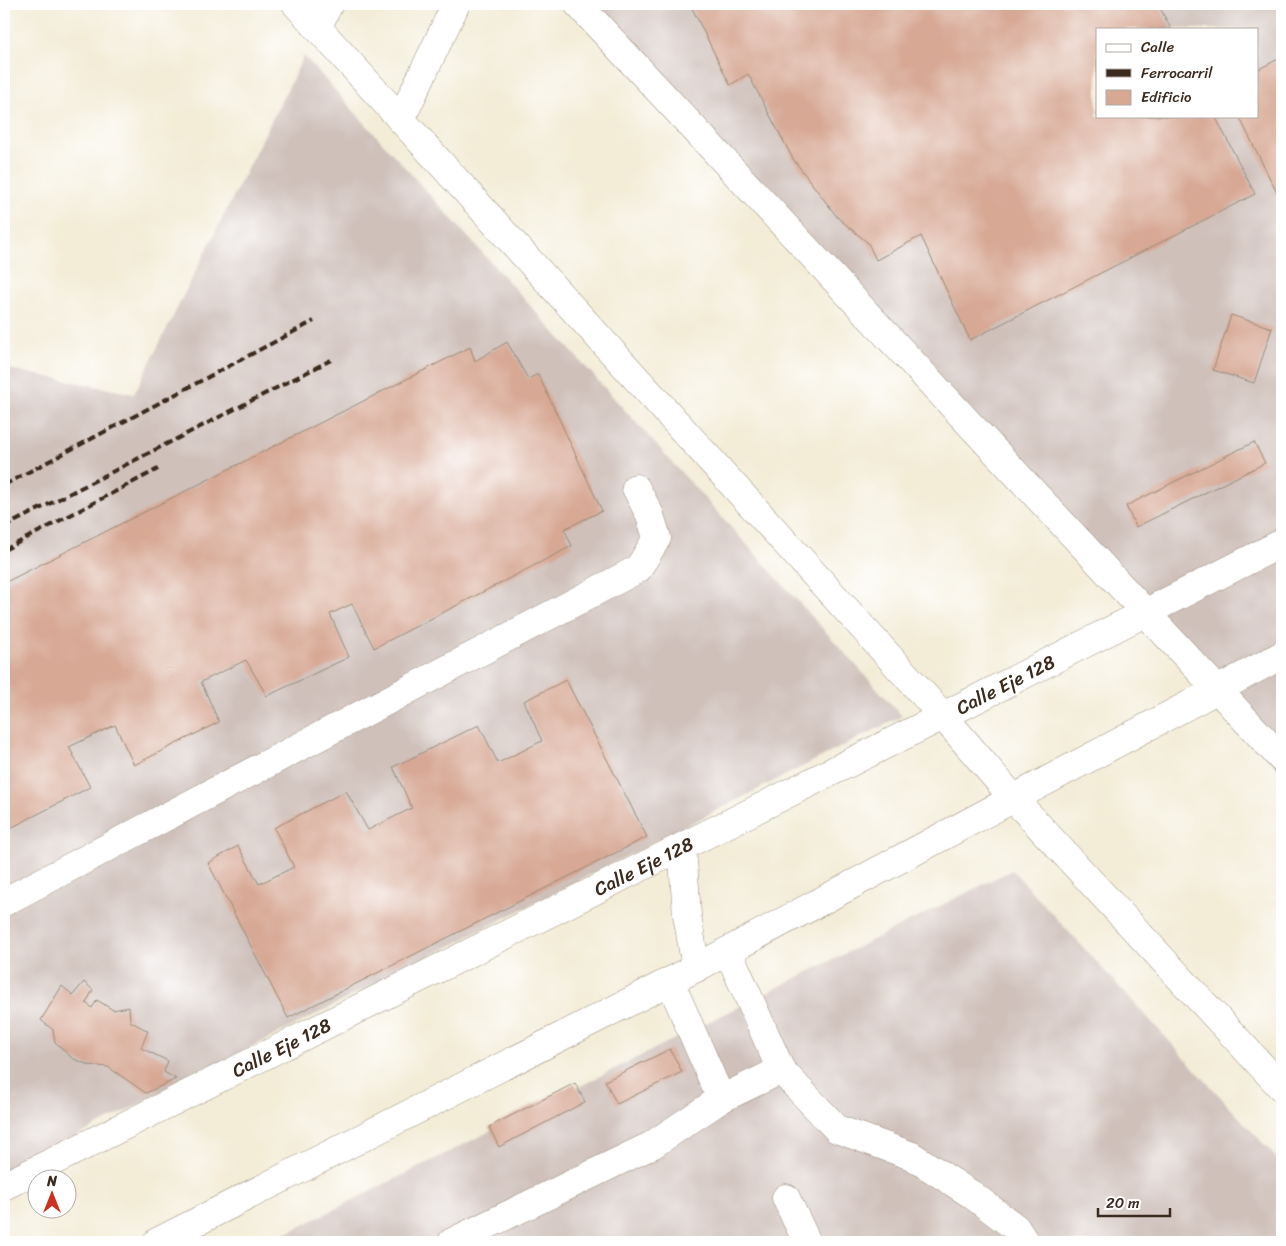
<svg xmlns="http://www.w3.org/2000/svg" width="1286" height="1246" font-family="Sriracha,sans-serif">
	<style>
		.industrial { fill: #cfc0ba; fill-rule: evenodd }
		.building { fill: #d7a894 }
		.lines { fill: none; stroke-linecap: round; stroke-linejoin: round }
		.minor-casing { stroke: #978b7a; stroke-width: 29 }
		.minor { stroke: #fff; stroke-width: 28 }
		.rail { stroke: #3b2a1e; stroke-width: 4; stroke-dasharray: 8 4; stroke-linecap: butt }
		.labels { text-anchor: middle; stroke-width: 5; stroke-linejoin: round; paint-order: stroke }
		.street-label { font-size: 19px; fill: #3b2a1e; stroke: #fff }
	</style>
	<rect width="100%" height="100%" fill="#fff"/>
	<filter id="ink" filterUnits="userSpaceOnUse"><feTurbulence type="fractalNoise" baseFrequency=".02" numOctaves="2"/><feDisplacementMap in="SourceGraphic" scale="10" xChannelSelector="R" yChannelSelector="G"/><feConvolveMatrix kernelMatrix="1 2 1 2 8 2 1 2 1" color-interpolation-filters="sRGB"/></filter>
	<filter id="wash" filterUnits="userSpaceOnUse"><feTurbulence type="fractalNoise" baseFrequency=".0096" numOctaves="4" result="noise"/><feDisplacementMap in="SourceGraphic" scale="20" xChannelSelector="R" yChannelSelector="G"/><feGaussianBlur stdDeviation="1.12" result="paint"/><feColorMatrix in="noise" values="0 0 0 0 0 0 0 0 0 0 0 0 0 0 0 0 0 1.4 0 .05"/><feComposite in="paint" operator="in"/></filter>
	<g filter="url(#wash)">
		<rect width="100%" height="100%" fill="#f3ecd7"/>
		<path class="industrial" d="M577,4H1282V773ZM1097,29H1257V116H1097Z
			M304,56L902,716L4,1173V368L134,394Z
			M1012,870L1282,1164V1242H269Z"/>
		<g id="blocks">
			<path class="building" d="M690,4H1158L1171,29H1097V116H1215L1255,194L970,340L921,236L876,260L868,243L838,218L793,159L748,74L730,85Z
				M1282,57V203L1239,116H1257V70Z
				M1231,315L1272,328L1254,383L1213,370Z
				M507,342L528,379L538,374L602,511L564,529L572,546L374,648L352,604L330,614L349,657L267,696L246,660L201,682L219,722L134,765L115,725L69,747L90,787L5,831L4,828V583L470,347L475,361Z
				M1254,442L1265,463L1136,527L1126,506Z
				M566,680L647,837L288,1018L208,863L238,846L259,884L294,867L274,828L346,791L368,830L412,808L393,767L479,725L498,763L542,741L524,701Z
				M84,982L93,990L86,1003L92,1008L97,1000L113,1010L129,1007L130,1021L148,1031L141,1048L168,1061L164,1072L176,1079L146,1093L108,1067L88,1065L72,1058L55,1042L53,1030L41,1020L62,986L73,995Z
				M670,1049L682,1072L617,1104L605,1081Z
				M575,1083L585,1102L499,1147L489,1127Z"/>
		</g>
	</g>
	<g filter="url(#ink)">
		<use href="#blocks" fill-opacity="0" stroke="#978b7a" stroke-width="1"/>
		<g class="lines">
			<g class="minor-casing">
				<g id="minor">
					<path d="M296,4L943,716L1014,799L1282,1088"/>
					<path d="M578,4L1282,759"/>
					<path d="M317,28L329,4"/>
					<path d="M401,119L456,4"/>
					<path d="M682,847L687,915L696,968"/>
					<path d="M4,902L638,569L657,538L650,515L636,488"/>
					<path d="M728,951L781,1070"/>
					<path d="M670,981L721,1099"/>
					<path id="s1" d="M4,1186L943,716L1282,543"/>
					<path d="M786,1198L807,1242"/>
					<path d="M157,1242L696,968L1282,655"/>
					<path d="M452,1242L652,1145L721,1099L781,1070L837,1129L912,1156L971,1194L1016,1228L1025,1242"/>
				</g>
			</g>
			<use href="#minor" class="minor"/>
			<path class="rail" d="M4,485L314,321
				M4,527L331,360
				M4,550L158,469"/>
		</g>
	</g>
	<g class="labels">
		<g class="street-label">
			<text dy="7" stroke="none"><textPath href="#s1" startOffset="1120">Calle Eje 128</textPath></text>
			<text dy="7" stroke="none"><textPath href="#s1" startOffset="715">Calle Eje 128</textPath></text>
			<text dy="7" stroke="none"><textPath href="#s1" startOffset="310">Calle Eje 128</textPath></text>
		</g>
	</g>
	<rect width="1286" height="1246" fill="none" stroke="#fff" stroke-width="20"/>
	<rect x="1096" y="28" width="162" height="90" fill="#ffffff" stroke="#b1aaa5"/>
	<rect x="1106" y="44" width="25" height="8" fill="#ffffff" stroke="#b1aaa5"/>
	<text x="1141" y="52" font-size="15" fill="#3b2a1e">Calle</text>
	<rect x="1106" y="69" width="25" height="8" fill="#3b2a1e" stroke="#b1aaa5"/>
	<text x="1141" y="78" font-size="15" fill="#3b2a1e">Ferrocarril</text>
	<rect x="1106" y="90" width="25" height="15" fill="#d7a894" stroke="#b1aaa5"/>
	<text x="1141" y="102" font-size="15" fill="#3b2a1e">Edificio</text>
	<g transform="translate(52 1194)"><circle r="24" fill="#ffffff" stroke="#b1aaa5"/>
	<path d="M0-4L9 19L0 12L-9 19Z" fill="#c8321e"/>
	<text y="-8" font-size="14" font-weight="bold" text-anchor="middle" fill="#3b2a1e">N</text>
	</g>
	<path d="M1098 1208v8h72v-8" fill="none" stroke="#3b2a1e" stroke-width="2.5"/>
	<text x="1106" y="1208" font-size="15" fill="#3b2a1e" stroke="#ffffff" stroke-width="4" paint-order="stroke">20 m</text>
</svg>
